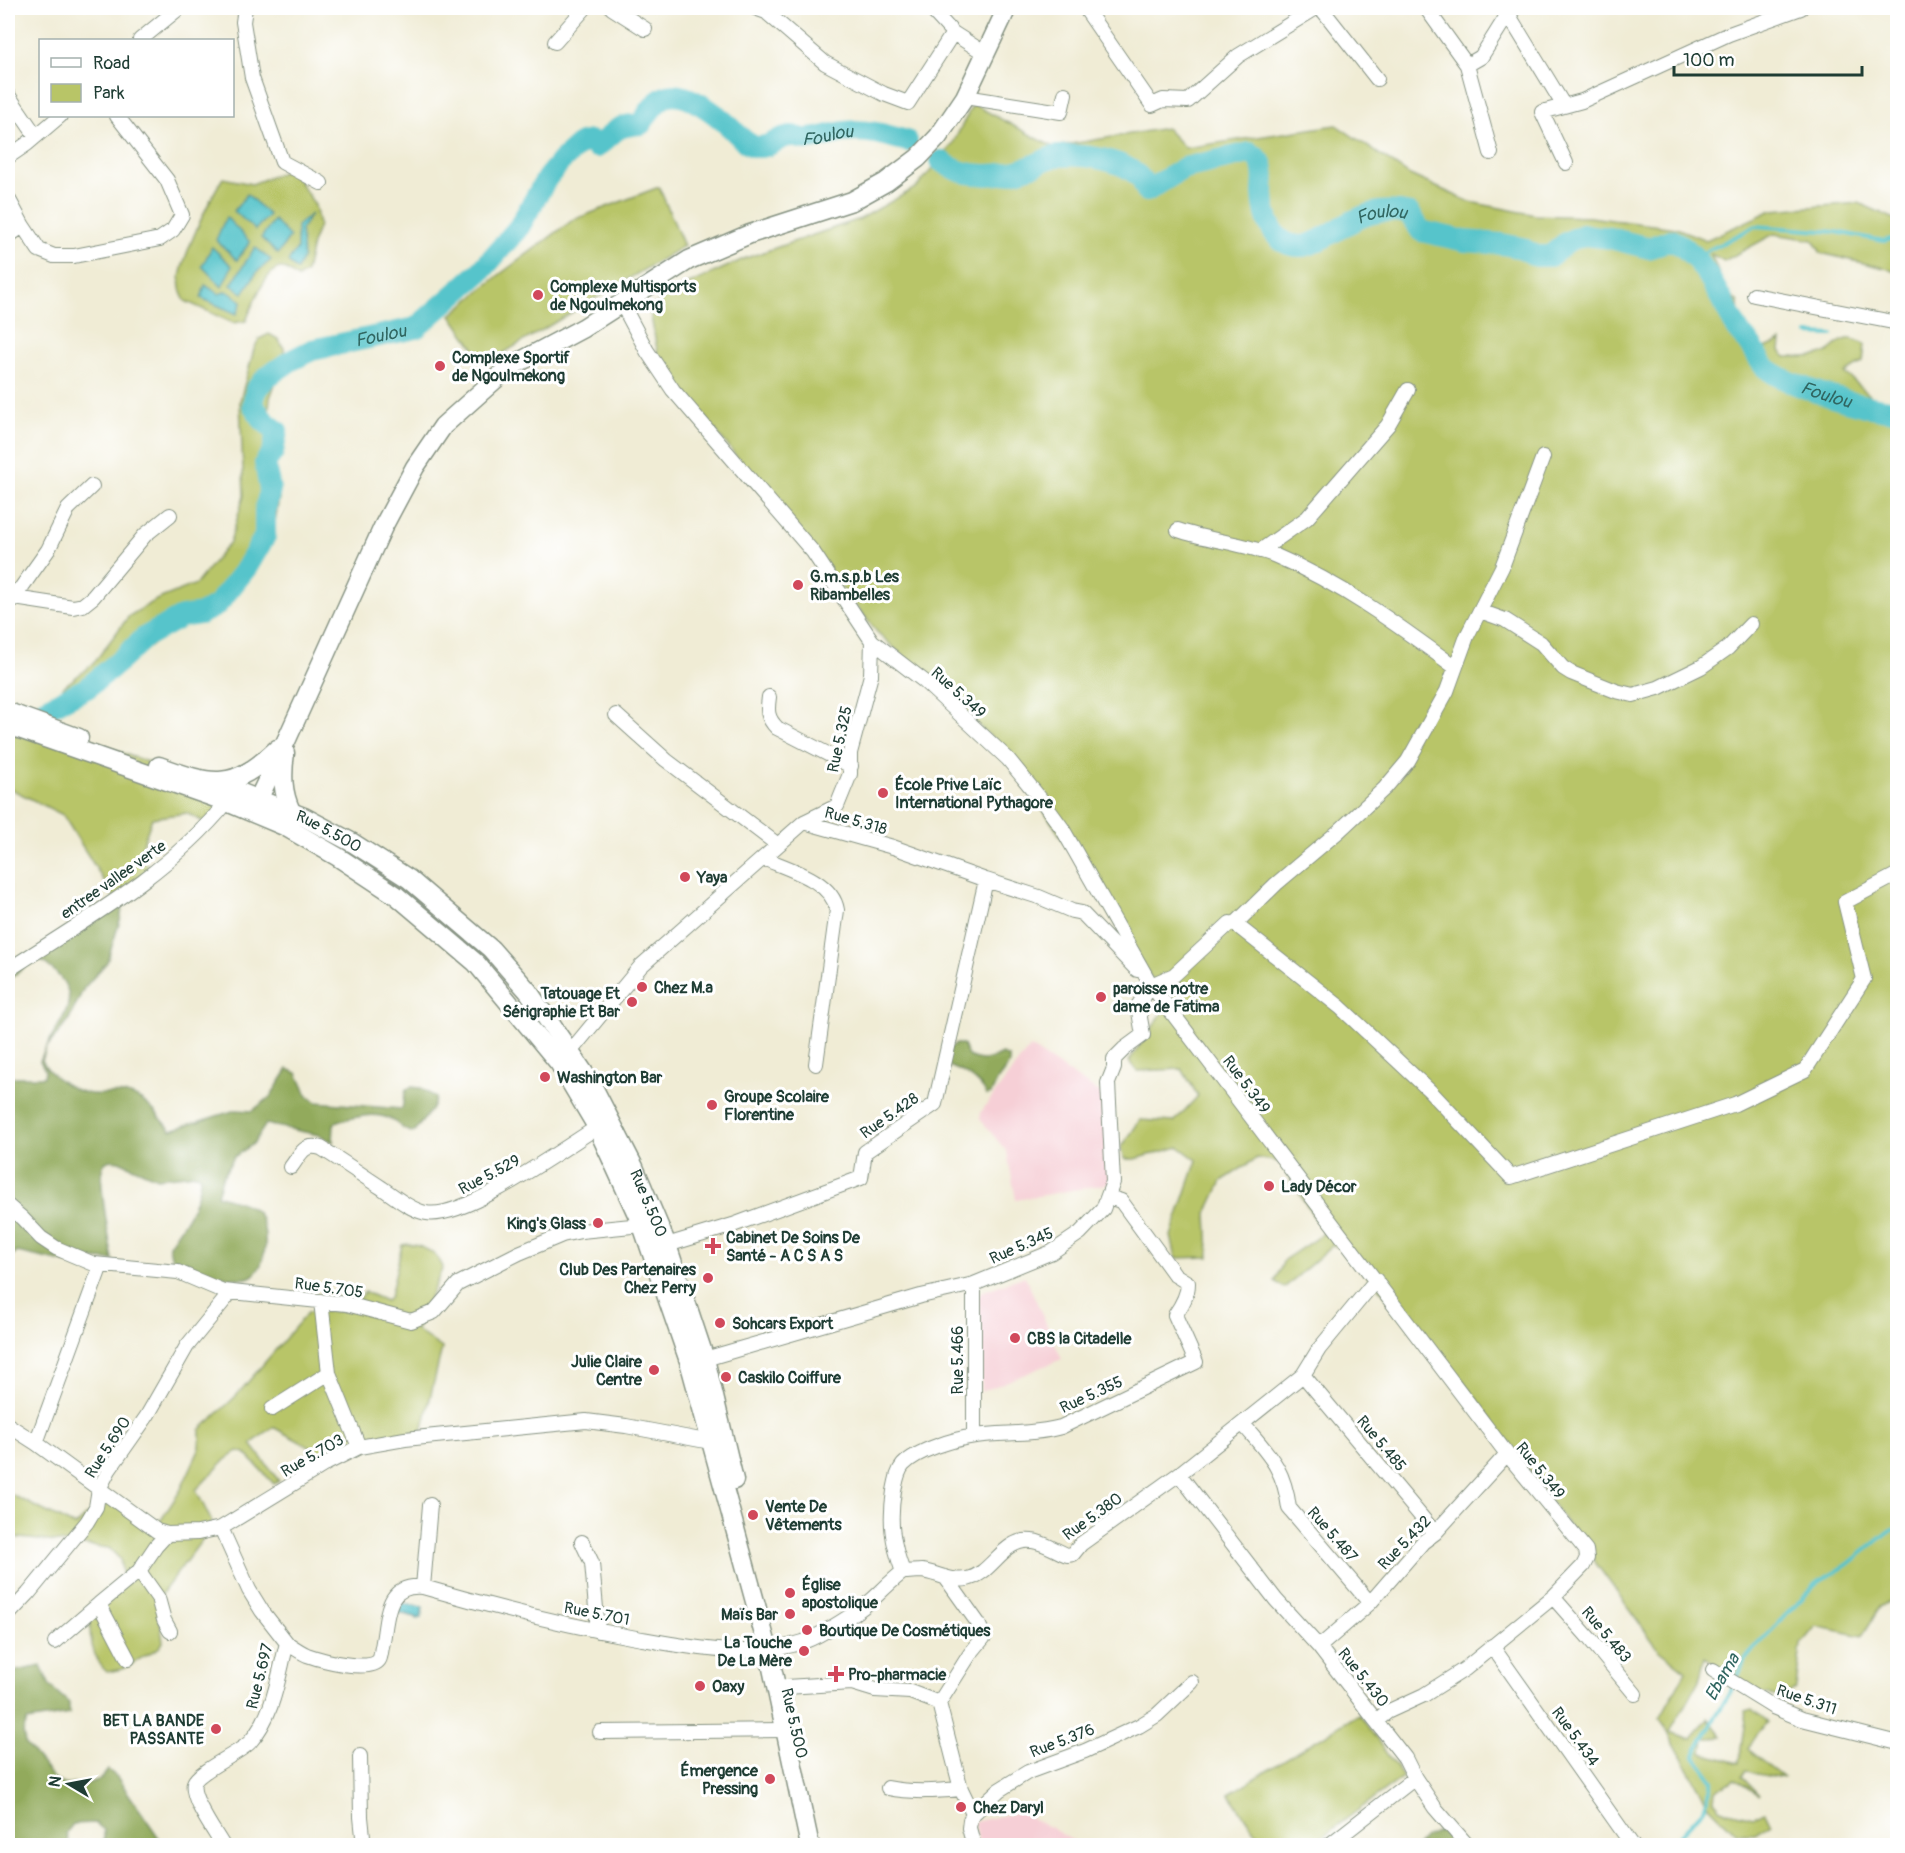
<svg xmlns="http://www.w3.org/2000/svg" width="1905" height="1853" font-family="Pangolin,sans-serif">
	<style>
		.built { fill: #f6cfd6 }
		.green { fill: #b8c567; stroke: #6c814e; stroke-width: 1.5 }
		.forest { fill: #92aa5c; stroke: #587448; stroke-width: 1.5 }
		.water { fill: #56c4cb; stroke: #3a8080; stroke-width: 1.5 }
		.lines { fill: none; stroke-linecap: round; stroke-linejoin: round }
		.stream { stroke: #56c4cb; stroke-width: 4 }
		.river { stroke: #56c4cb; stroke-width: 22 }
		.street-casing { stroke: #889484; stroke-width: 16 }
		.secondary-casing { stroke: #889484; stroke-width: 21 }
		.street { stroke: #fff; stroke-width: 14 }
		.secondary { stroke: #fff; stroke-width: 18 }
		.poi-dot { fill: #d1495b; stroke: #fff; stroke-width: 2 }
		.labels { text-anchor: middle; stroke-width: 6; stroke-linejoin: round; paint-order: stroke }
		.poi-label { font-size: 16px; font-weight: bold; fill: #1f3d34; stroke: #fff; text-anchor: start }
		.street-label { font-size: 16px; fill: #1f3d34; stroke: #fff }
		.water-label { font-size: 18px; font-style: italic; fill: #306661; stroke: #fff }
	</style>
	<rect width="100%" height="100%" fill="#fff"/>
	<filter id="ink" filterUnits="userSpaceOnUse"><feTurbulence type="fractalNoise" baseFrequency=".0167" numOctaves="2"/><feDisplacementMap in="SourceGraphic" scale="12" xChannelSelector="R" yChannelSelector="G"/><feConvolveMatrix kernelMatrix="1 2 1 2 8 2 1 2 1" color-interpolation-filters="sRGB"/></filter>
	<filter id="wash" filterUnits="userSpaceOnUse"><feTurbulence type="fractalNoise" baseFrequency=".008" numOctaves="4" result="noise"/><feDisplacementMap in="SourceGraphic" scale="24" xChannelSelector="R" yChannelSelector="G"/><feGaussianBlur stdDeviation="1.35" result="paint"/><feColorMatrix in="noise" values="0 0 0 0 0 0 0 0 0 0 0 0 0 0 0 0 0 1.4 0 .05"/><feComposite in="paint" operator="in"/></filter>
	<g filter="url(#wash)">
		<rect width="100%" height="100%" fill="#f0ecd5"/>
		<path class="built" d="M1030,1047L1109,1099L1118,1182L1016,1200L1007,1152L980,1119L981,1112Z
			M1025,1276L1062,1359L981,1392L982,1380L975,1303L981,1292Z
			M1020,1812L1053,1829L1080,1845H980L973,1822Z"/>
		<path class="green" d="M973,104L1053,147L1166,128L1185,148L1336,125L1410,175L1470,202L1536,215L1589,217L1676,228L1706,240L1772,210L1859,203L1897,220V271L1821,253L1813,240L1774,234L1724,261L1711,254L1726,293L1738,302L1739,320L1761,350L1781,341L1780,351L1786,357C1797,357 1809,358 1820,355C1839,351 1839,328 1865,345L1863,362L1845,373L1882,406L1898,409L1897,1596L1880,1607L1862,1636L1816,1626L1801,1644L1796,1688L1783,1697L1761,1694L1705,1657L1699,1680L1670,1732L1691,1739L1708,1718L1722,1736L1704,1739L1702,1753L1739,1763L1746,1711L1753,1709L1768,1722L1756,1735L1748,1749L1784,1778L1746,1771L1742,1777L1759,1795L1734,1779L1715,1792L1714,1801L1721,1809L1752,1817L1765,1812L1771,1824L1755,1834H1737L1709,1806L1660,1718L1686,1671L1659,1650L1459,1375L1343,1249L1333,1245L1284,1288L1275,1281L1284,1260L1324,1233L1280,1162L1257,1158L1222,1181L1207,1213L1209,1257L1176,1258L1171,1236L1197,1160L1179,1147L1135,1159H1125L1121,1148L1140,1120L1174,1122L1198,1096L1182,1069L1137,1071L1129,1061L1163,1012L1165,1000L1006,751L877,632L664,366L658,355L650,311L659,301L678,289L746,258L860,219L917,187L952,145Z
			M291,169L315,205L319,225L312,244L306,272L298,278C293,275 287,269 282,268C266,267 251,309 246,321L233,323L185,301C181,294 178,287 180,278C183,256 210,197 223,178L252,184Z
			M659,187L684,246L485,364L451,315L499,275L573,220Z
			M269,334L278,339L284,348V358L270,398L268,417L279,498L274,528L259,566L234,598L200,613L156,642L86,697L77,702L67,699L63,687L93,664L129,616L156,600L196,584L230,542L244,496L240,401L254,349L259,339Z
			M8,712L173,771L229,802L207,824L187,813L152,818L138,858L158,872L117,902L63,815L11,789L8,792Z
			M408,1244C424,1246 437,1253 443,1267L416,1330L442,1348L422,1432L387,1436L324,1455L273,1427L251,1444L279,1481L274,1484L245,1453L238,1451L225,1460L196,1490L212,1522L211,1528L157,1600L163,1642L160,1647L123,1669L107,1672C92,1659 89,1636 90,1618L124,1584L120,1559L109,1548L12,1537L8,1530V1499L12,1495L75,1526L96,1507L100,1498L155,1521L161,1520L180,1491L200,1448V1430L236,1396L308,1312L349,1311L365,1292L386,1301L390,1297L402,1245Z
			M1359,1714L1403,1777L1311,1845H1264L1229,1794Z"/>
		<path class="forest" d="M116,904L122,906L121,917L107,962L84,988L68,1021L46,1048L42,1060C49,1075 69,1089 86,1093C100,1097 119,1090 133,1096C149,1102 160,1118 171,1130L236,1110L252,1111L270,1097L288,1069L297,1073L307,1095L316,1102L402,1109L406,1090L411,1087L421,1088L436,1098L432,1109L414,1132C403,1132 399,1123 390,1119C373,1111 355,1118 338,1121L334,1124L333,1142L319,1135L266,1124L253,1144L234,1157L222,1178L217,1195C229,1200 250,1202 258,1214C269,1228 268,1268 250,1277C239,1282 190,1272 178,1265C171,1260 170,1253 169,1245C183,1224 200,1203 200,1177L196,1174L157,1178L119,1161C113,1160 106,1159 103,1166C97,1179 110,1242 113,1260L83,1259L67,1263L17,1252L8,1258V1077H44L45,1070L40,1061C57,1017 95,997 40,960L28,965L8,980V985V974Z
			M956,1044H963L968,1056C982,1062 988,1061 1002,1054L1009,1057V1064L997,1081L991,1094L987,1095C978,1079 963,1071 946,1065L950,1048Z
			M41,1666L50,1686L69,1703V1714L27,1721L23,1732L25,1743L56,1781L66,1785L89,1783L101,1779L108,1770L117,1777L164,1845H104V1830L95,1823L73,1824L66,1833L69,1845H8V1671L11,1672Z
			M1441,1830L1454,1845H1418L1425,1837Z"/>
		<path class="water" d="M247,194L269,215L255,230L234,211Z
			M311,214L301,230L303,257L297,270L288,262L297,249V226Z
			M226,217L250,242L237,260L216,240Z
			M274,220L290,237L278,254L261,238Z
			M212,247L232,266L222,287L202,266Z
			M255,247L271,260L257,272L243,293L231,285Z
			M205,285L219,294L227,291L242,301L237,314L201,298Z
			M401,1603L423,1607L421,1618L417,1619L416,1617L399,1613Z"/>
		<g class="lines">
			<path class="stream" d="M1693,258L1756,226L1836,232L1884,241L1898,237
				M1808,334L1832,335
				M1669,1846L1704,1809L1713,1781L1695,1756L1697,1749L1733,1687L1745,1660L1758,1644L1817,1583L1847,1565L1889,1531L1898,1529"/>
			<g class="river">
				<path id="s1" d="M941,161C965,180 1002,177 1029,167C1039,164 1049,156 1059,156C1083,154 1125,159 1141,179C1143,182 1145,187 1147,191L1184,168L1250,153C1253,155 1258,158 1260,161C1266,171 1263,183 1263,193C1264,217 1273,248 1303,246C1313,245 1323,238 1332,233C1359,216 1379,206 1410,214L1421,231L1465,241L1502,244L1522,248L1536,256H1550L1567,242L1583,235L1610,238L1649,248L1670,240C1703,251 1722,305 1740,333C1744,338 1749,342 1752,347C1756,353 1759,361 1764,366C1786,387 1867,409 1898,411"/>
				<path id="s2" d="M47,708L87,688L122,659L145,637L181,617L200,614L216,606L247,567L265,536V511L270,490L265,463L273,452L277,431L264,421L253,405L256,389L267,377L290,361L312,350L416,328L482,270L519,227L547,178L561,161L581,143L590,141L596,147C617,133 610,126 641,124C648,114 654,102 665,97C685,88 719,116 732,129C740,136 746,145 757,147C771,148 779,136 791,136C796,136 800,139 805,139C819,140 832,133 845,132C867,129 886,135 907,141"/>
			</g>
		</g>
	</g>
	<g filter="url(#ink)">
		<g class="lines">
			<g class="street-casing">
				<path id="street" d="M245,8L243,22L252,78L282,162L321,183
					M612,8L645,29
					M755,8L766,12L825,63L884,94L908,103L953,33
					M930,8L953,33L986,54
					M1085,8L1152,105L1163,100L1188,101L1238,56L1316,8
					M1321,8L1377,79
					M1426,8L1467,65L1491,153
					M1507,8L1508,14L1564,106
					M140,40L179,8
					M555,42L585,8
					M1467,65L1481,57L1508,14L1513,10
					M8,95L36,136
					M965,97L1061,112L1065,94
					M8,157L27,144L60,116
					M1566,163L1542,112L1582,101L1729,34L1801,8
					M8,198L23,226L39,250L54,256H74L160,239L173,230L182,215L167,180L117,116
					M8,236L23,226
					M1754,295L1898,323
					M622,304L647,351L673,390L813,552L872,641L924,681L1008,759L1043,802L1062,828L1151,985L1507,1454L1586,1550L1587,1558L1583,1566L1553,1597L1465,1669L1424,1695L1387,1712L1376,1721L1319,1647L1276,1600L1179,1474
					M1178,530C1210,541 1244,543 1276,556C1342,584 1398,625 1455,667
					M1260,551L1307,518L1388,425L1408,390
					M8,597L73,607L83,605L93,597L145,535L170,515
					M8,597L21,588L48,550L68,509L92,486
					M1480,611L1505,620L1541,643L1563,668L1571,673L1616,691L1633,695L1658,688L1701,667L1728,648L1751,624
					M769,697C767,711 767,718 777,728L851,766
					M616,715L666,760L778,845
					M804,822L893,847L986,880L1039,897L1072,911L1082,913L1137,970
					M763,858C788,869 832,880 837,910L816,1064
					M1235,924L1340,1007L1430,1091L1511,1177L1735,1104L1805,1070L1864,979L1845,902L1898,874
					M8,970C85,920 168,874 227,802
					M1151,985L1174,975L1230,923L1235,924L1276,884L1339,831L1385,788L1408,761L1447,691L1467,636L1502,567L1543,457
					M565,1058L641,966L804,822L837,806L850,774V753L871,675L872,641
					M291,1167C301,1154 303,1143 321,1148C342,1161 362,1175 382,1188C395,1197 411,1210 426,1213C464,1221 569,1144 604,1123
					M8,1206L22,1218L41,1238L56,1248L94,1264L178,1272L223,1291L347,1304L411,1321L434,1312L458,1284L519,1253L562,1235L581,1231L642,1225
					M667,1245L733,1225L861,1178L865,1152L935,1104L986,880
					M974,1284V1436
					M321,1301L329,1373L359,1447
					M705,1359L921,1296L974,1284L1052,1252L1080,1233L1103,1209L1113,1182L1108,1083L1114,1068V1059L1124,1049L1143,1035L1138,1006L1151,985
					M1303,1375L1435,1533
					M272,1409L329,1373
					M1243,1424C1268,1454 1284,1467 1289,1508L1370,1603
					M8,1425L36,1443L157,1531L167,1534L198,1533L221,1528L327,1463L359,1447L405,1439L586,1421L626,1426L711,1442
					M36,1443L101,1265
					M221,1528L249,1590L262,1611L287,1643C278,1677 274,1715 250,1742C240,1753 198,1771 194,1783C190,1798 215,1832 223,1846
					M582,1542L592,1563L598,1631
					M139,1571L158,1598L164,1620L170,1631
					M903,1572C892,1542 889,1522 894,1491C896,1482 897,1472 903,1465C917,1450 955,1439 975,1436C1004,1432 1033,1435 1061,1427L1196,1362L1175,1315C1182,1305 1188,1295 1188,1283L1175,1275L1121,1201L1108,1197
					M423,1587C492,1607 561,1624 631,1637C688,1647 747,1660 803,1642C822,1635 858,1612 873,1599C883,1590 892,1580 903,1572C909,1572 916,1571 922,1571C937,1573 951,1582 967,1579C993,1574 1003,1537 1032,1541C1044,1542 1056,1551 1067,1555L1073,1554L1081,1544L1179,1474L1303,1375L1319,1349L1376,1280
					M1553,1597L1589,1638L1635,1694
					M8,1615L28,1594L87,1522L96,1507L99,1489L109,1470L147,1416L187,1346L231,1292
					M55,1642L99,1604
					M287,1643C293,1647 300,1652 307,1655C321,1660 370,1673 379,1660C381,1657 381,1651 382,1647C388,1618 384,1583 423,1587L430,1505
					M1492,1646L1633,1846
					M1319,1647L1370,1603L1423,1542L1435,1533L1507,1454
					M128,1659L99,1604L139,1571L156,1546L167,1534
					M1713,1670L1773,1707L1802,1719L1898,1743
					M786,1687L852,1683L875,1690L910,1692L939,1703L970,1654L984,1637L978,1623L946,1578
					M939,1703L961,1789L973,1814
					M1376,1721L1405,1758L1415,1778L1435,1808L1468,1846
					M600,1732L785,1730
					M360,1756L361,1817L364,1846
					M888,1788C912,1793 938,1791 961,1789
					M974,1846L969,1828L970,1820L973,1814L999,1790L1028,1772L1085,1751L1139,1726L1157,1715L1192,1682
					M1328,1846L1415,1778"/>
			</g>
			<g class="secondary-casing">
				<g id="secondary">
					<path d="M8,712L79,738"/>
					<path d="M8,725L227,802L284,826L338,857L397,896L476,963L559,1063L597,1127L642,1225L689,1361L768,1649L810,1846"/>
					<path d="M285,753C282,774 282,792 291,811"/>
					<path d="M159,766C213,786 233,791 277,749"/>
					<path id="s3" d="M213,782L304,817L353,843L409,879L491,949L528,991L591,1083L634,1167L667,1245L705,1359L734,1480"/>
					<path d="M254,808L287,739L383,527L415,467L443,426L508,368L583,328L689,260L750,234L852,201L886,182L918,158L938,137L965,97L1007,8"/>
				</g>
			</g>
			<use href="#street" class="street"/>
			<use href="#secondary" class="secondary"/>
		</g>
	</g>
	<g class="poi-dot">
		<circle cx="538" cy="295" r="6"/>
		<circle cx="440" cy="366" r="6"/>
		<circle cx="798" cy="585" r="6"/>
		<circle cx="883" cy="793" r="6"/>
		<circle cx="685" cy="877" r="6"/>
		<circle cx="642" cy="987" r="6"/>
		<circle cx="1101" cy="997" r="6"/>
		<circle cx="632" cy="1002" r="6"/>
		<circle cx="545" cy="1077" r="6"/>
		<circle cx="712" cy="1105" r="6"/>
		<circle cx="1269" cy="1186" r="6"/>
		<circle cx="598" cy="1223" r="6"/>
		<path d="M710 1237h6v6h6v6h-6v6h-6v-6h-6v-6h6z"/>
		<circle cx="708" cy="1278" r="6"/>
		<circle cx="720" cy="1323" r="6"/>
		<circle cx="1015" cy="1338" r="6"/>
		<circle cx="654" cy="1370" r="6"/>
		<circle cx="726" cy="1377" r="6"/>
		<circle cx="753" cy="1515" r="6"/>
		<circle cx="790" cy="1593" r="6"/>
		<circle cx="790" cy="1614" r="6"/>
		<circle cx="807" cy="1630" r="6"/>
		<circle cx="804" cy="1651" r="6"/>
		<path d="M833 1665h6v6h6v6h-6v6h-6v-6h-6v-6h6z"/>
		<circle cx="700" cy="1686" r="6"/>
		<circle cx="216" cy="1729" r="6"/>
		<circle cx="770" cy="1779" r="6"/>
		<circle cx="961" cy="1807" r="6"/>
	</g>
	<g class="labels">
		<g class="poi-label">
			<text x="550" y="292">Complexe Multisports<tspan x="550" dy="18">de Ngoulmekong</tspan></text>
			<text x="452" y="363">Complexe Sportif<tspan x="452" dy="18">de Ngoulmekong</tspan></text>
			<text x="810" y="582">G.m.s.p.b Les<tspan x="810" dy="18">Ribambelles</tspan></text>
			<text x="895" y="790">École Prive Laïc<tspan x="895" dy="18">International Pythagore</tspan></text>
			<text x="697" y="883">Yaya</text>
			<text x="654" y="993">Chez M.a</text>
			<text x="1113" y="994">paroisse notre<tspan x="1113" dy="18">dame de Fatima</tspan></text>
			<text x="620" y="999" text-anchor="end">Tatouage Et<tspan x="620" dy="18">Sérigraphie Et Bar</tspan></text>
			<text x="557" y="1083">Washington Bar</text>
			<text x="724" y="1102">Groupe Scolaire<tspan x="724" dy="18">Florentine</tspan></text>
			<text x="1281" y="1192">Lady Décor</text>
			<text x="586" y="1229" text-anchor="end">King's Glass</text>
			<text x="726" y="1243">Cabinet De Soins De<tspan x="726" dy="18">Santé - A C S A S</tspan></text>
			<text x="696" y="1275" text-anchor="end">Club Des Partenaires<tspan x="696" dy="18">Chez Perry</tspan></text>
			<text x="732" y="1329">Sohcars Export</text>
			<text x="1027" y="1344">CBS la Citadelle</text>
			<text x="642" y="1367" text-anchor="end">Julie Claire<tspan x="642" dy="18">Centre</tspan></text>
			<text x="738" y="1383">Caskilo Coiffure</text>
			<text x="765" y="1512">Vente De<tspan x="765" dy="18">Vêtements</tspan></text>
			<text x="802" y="1590">Église<tspan x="802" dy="18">apostolique</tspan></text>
			<text x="778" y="1620" text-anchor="end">Maïs Bar</text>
			<text x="819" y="1636">Boutique De Cosmétiques</text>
			<text x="792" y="1648" text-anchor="end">La Touche<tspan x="792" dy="18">De La Mère</tspan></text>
			<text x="848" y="1680">Pro-pharmacie</text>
			<text x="712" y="1692">Oaxy</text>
			<text x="204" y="1726" text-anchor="end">BET LA BANDE<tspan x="204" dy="18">PASSANTE</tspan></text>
			<text x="758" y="1776" text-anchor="end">Émergence<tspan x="758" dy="18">Pressing</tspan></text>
			<text x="973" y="1813">Chez Daryl</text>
		</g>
		<g class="street-label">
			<text transform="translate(959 692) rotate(42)" y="6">Rue 5.349</text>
			<text transform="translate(839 739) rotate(-78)" y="6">Rue 5.325</text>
			<text transform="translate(856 820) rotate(16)" y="6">Rue 5.318</text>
			<text dy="6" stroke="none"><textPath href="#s3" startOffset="126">Rue 5.500</textPath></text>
			<text transform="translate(113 879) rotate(-35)" y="6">entree vallee verte</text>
			<text transform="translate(1247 1084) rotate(53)" y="6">Rue 5.349</text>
			<text transform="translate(889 1115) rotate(-35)" y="6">Rue 5.428</text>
			<text transform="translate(489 1174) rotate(-28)" y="6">Rue 5.529</text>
			<text dy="6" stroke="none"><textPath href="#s3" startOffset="628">Rue 5.500</textPath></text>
			<text transform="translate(1021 1245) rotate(-24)" y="6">Rue 5.345</text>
			<text transform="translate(329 1287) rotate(8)" y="6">Rue 5.705</text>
			<text transform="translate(957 1360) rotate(-90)" y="6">Rue 5.466</text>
			<text transform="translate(1091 1394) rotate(-25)" y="6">Rue 5.355</text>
			<text transform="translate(1382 1443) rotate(50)" y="6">Rue 5.485</text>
			<text transform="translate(107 1447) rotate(-57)" y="6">Rue 5.690</text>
			<text transform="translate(312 1455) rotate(-30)" y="6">Rue 5.703</text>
			<text transform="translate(1541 1470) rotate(51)" y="6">Rue 5.349</text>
			<text transform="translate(1092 1516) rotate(-36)" y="6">Rue 5.380</text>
			<text transform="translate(1333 1534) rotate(49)" y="6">Rue 5.487</text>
			<text transform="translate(1404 1542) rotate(-46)" y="6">Rue 5.432</text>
			<text transform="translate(597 1613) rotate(11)" y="6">Rue 5.701</text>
			<text transform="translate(1607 1634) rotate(50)" y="6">Rue 5.483</text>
			<text transform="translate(259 1676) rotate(-76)" y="6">Rue 5.697</text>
			<text transform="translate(1364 1677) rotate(51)" y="6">Rue 5.430</text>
			<text transform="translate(1807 1699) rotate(19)" y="6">Rue 5.311</text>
			<text transform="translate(795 1723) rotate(77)" y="6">Rue 5.500</text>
			<text transform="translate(1576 1736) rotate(54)" y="6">Rue 5.434</text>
			<text transform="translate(1062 1740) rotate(-21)" y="6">Rue 5.376</text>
		</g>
		<g class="water-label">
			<text dy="6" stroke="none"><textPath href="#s2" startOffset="1161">Foulou</textPath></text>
			<text dy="6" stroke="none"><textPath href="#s1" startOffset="543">Foulou</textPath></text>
			<text dy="6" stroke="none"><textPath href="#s2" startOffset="586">Foulou</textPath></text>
			<text dy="6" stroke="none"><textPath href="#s1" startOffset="1083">Foulou</textPath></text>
			<text transform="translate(1722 1677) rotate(-60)" y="6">Ebama</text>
		</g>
	</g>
	<rect width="1905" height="1853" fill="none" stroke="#fff" stroke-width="30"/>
	<rect x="39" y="39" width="195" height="78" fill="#ffffff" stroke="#a5b1ae" stroke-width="1.5"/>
	<rect x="51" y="58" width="30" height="9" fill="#ffffff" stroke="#a5b1ae" stroke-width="1.5"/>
	<text x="93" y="69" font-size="18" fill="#1f3d34">Road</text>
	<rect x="51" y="84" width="30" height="18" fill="#b8c567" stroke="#a5b1ae" stroke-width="1.5"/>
	<text x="93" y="99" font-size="18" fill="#1f3d34">Park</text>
	<g transform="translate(69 1784) rotate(280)" stroke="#ffffff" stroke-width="4.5" paint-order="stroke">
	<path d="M0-4.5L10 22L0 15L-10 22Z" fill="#1f3d34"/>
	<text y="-9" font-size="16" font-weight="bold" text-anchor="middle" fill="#1f3d34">N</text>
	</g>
	<path d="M1674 66v9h188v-9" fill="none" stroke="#1f3d34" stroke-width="3"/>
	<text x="1683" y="66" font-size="18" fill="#1f3d34" stroke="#ffffff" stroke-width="4.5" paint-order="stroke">100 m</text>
</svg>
